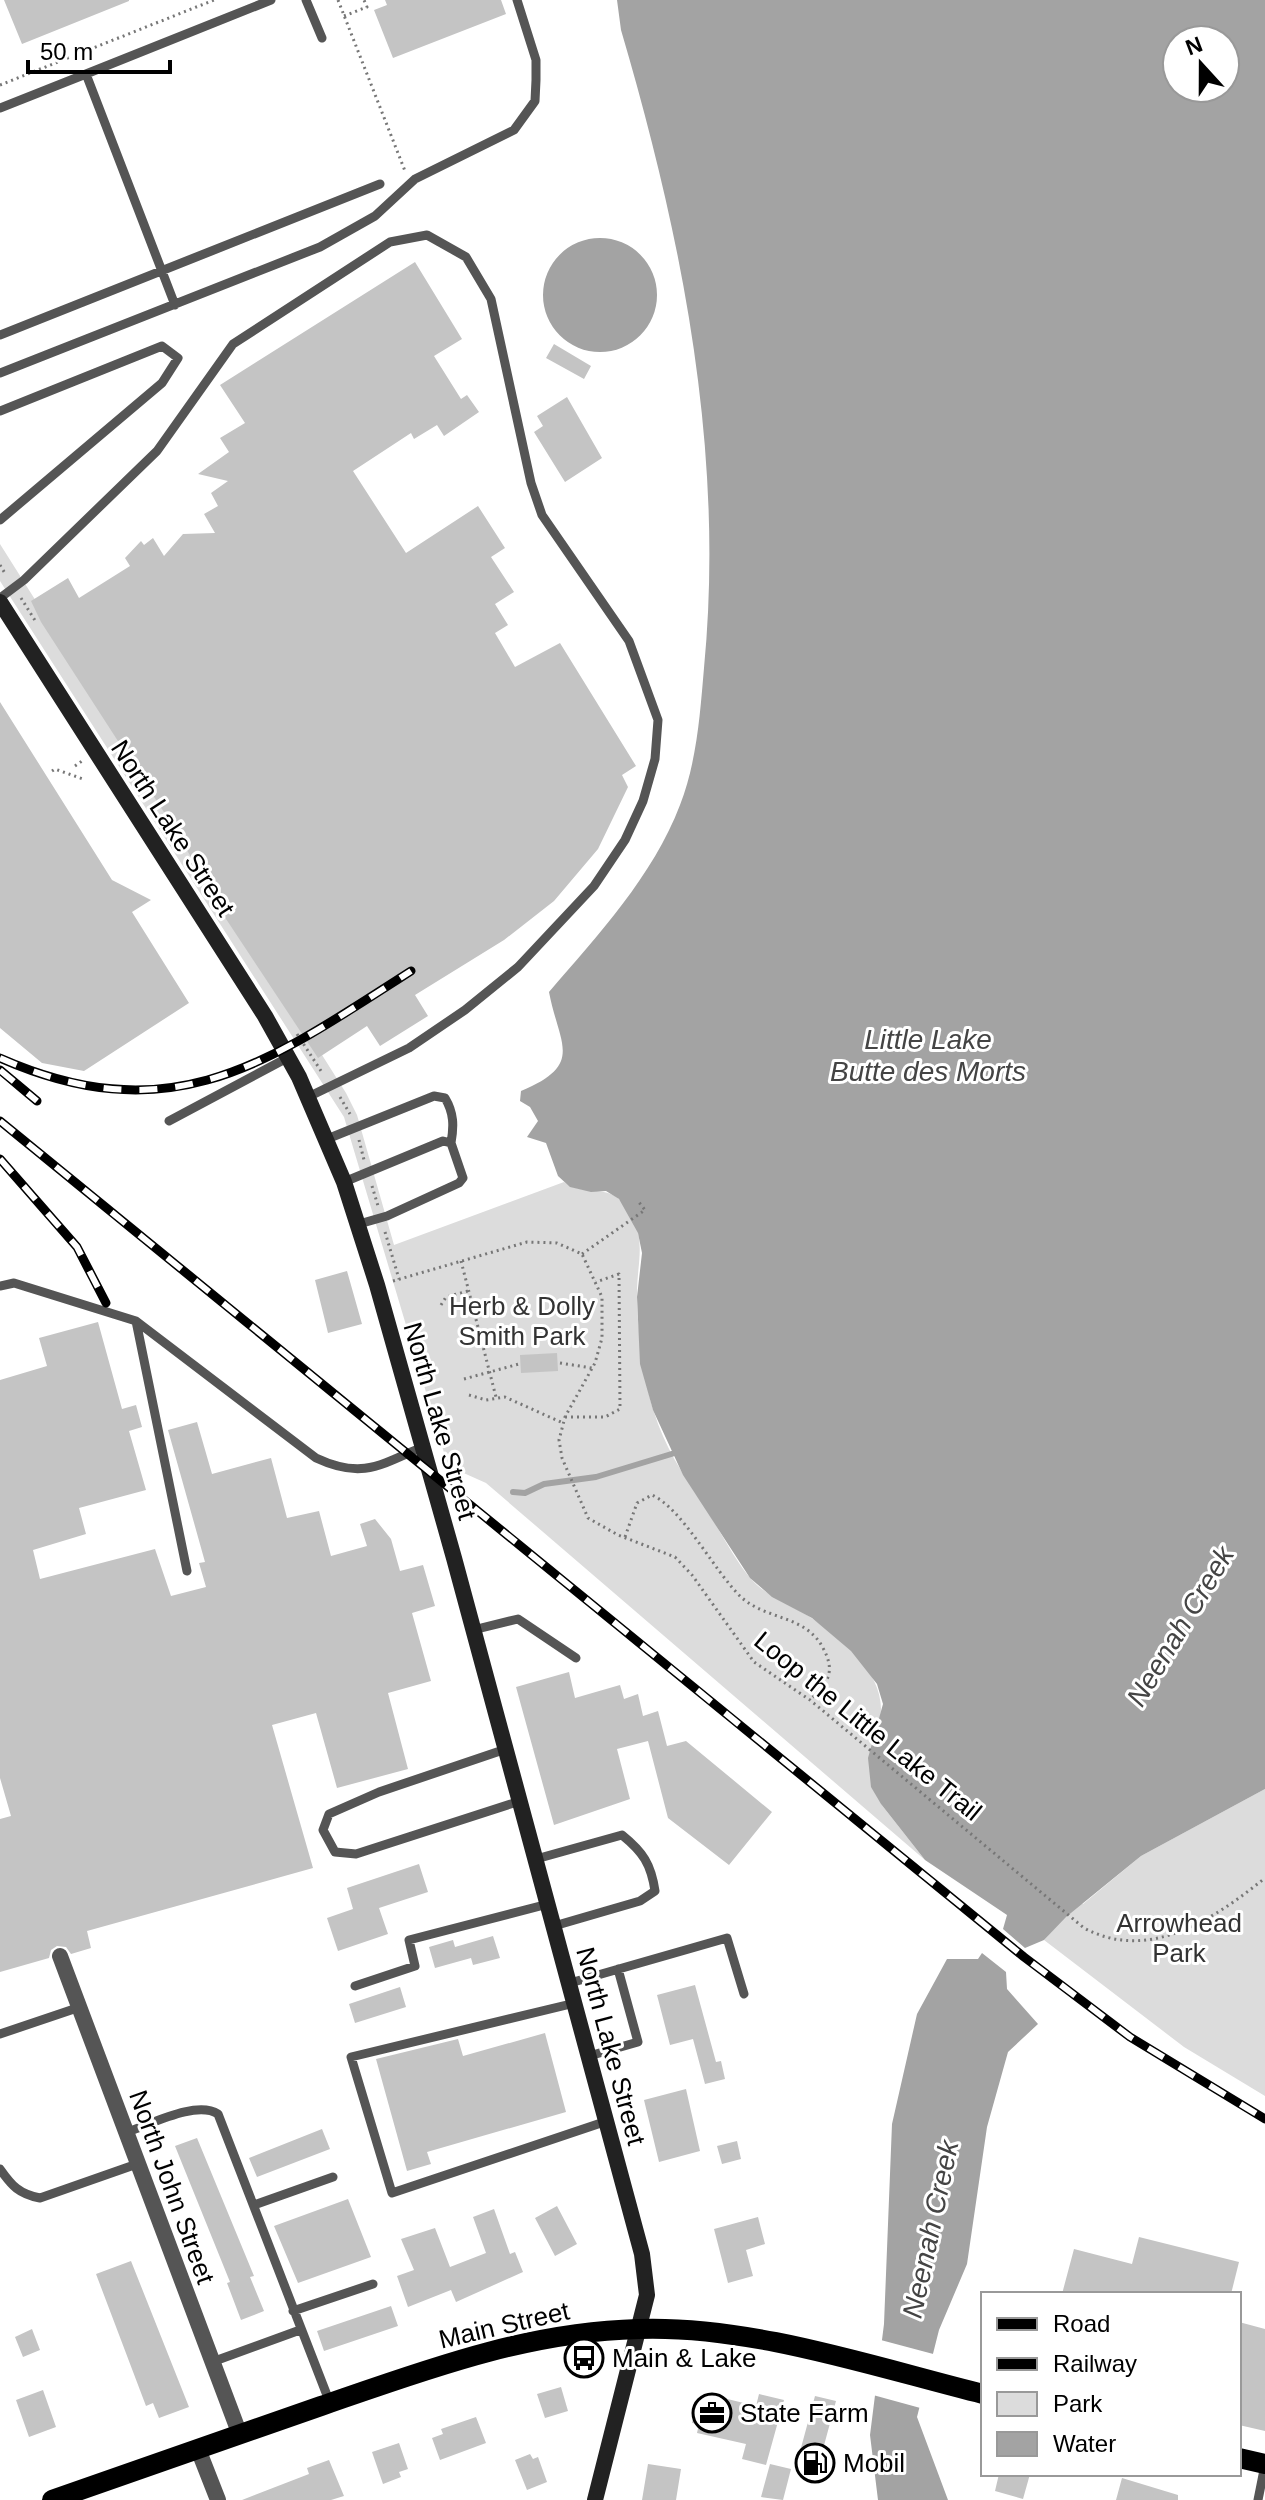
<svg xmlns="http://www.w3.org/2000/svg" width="1265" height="2500" font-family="Arial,sans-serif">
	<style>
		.green { fill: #dcdcdc }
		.water { fill: #a3a3a3; fill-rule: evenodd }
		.pier { fill: #fff }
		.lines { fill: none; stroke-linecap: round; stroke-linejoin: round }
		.stream { stroke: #a3a3a3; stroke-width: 6 }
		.building { fill: #c4c4c4 }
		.path { stroke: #777; stroke-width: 3; stroke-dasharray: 2 4; stroke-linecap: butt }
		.lane { stroke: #555; stroke-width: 9 }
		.street { stroke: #555; stroke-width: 16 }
		.secondary { stroke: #222; stroke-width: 16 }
		.primary { stroke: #000; stroke-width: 20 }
		.rail-casing { stroke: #000; stroke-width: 9 }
		.rail { stroke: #fff; stroke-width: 6; stroke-dasharray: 18; stroke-linecap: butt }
		.labels { text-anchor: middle; stroke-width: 6; stroke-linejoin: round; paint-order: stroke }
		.street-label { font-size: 26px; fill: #000; stroke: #fff }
		.park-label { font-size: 26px; fill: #333; stroke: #fff }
		.poi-label { font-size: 26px; fill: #000; stroke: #fff; text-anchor: start }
		.water-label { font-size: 28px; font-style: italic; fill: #444; stroke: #fff }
	</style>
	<rect width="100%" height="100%" fill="#fff"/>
	<path class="green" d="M0,544L346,1093L357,1115L394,1245L564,1182C581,1196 605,1185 620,1200C651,1233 636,1260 637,1298C637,1326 645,1386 654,1412C664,1445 683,1475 702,1503C718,1526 734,1560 752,1580C770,1599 792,1605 813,1619C845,1641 888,1677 880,1719L1083,1904L1141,1856L1265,1789V2096L1184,2047L1044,1940L1059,1923L881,1804L925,1860L486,1483L448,1466L344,1117L0,581Z"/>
	<path class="water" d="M617,0H1265V1789L1141,1856L1066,1917L1044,1940L1025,1948L1003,1929L1007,1915L925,1860L881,1804L871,1787L868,1758L883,1704L877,1684L851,1651L812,1618L772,1597L750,1578L683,1475L653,1410L640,1364L637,1297L642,1253L638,1233L619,1199L606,1191L591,1192L570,1187L558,1176L546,1143L527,1137L538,1121L530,1107L520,1101L521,1091C585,1064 559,1045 549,992C598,935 653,876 680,805C697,761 700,714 704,668C725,451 682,237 621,30ZM1225,40V88H1177V40Z
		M543 295a57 57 0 1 1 114 0a57 57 0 1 1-114 0Z
		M982,1953L1006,1972L1007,1989L1038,2024L1008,2052L987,2127L967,2264L939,2330L917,2417L948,2500H878L870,2435L884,2324L892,2124L917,2014L947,1959H978Z"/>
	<path class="pier" d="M877,2339L937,2355L924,2409L873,2395Z"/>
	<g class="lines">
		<path class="stream" d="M513,1492L525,1493L544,1484L596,1477L678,1452"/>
	</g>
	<path class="building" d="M4,0H129V1L22,44Z
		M385,0H501L506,14L393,58L374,10L387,5Z
		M415,262L462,339L434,356L461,399L467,395L479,412L444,436L437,425L414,439L411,433L353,471L406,553L478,506L505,548L491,557L514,592L495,604L508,625L495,633L515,667L560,643L636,766L622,775L628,787L598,849L554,901L504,940L415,995L428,1016L380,1046L367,1026L318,1058L187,860L191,857L169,820L41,622L31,601L68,578L79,598L130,566L125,558L141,541L144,545L153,538L164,556L183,534L215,533L204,514L218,506L211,493L228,481L198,474L229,452L220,438L245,423L220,385Z
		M554,344L591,366L584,379L546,358Z
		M567,397L602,458L565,482L534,432L543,426L537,416Z
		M0,702L112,880L151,900L132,912L189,1003L84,1071L42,1063L0,1028Z
		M347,1271L362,1324L328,1333L315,1280Z
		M98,1322L122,1409L136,1405L142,1427L129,1431L146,1490L79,1508L86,1534L33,1550L40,1579L155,1549L171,1596L206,1587L199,1563L205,1562L168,1430L197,1422L212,1474L271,1458L287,1518L319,1511L331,1556L367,1546L360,1524L375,1519L391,1539L400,1571L423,1565L435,1606L412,1613L431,1681L388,1693L408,1769L337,1788L316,1713L272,1725L313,1868L87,1931L91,1948L71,1954L66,1947L57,1946L51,1950L49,1958L0,1972V1819L11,1816L0,1778V1380L47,1366L39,1338Z
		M557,1353L558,1371L521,1373L520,1355Z
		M569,1672L575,1698L620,1685L624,1699L638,1694L643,1716L658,1711L667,1746L686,1741L772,1812L729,1865L668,1818L648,1741L617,1749L630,1799L554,1825L516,1687Z
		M419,1864L428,1892L379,1908L388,1934L338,1951L327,1918L353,1909L347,1888Z
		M493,1936L500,1958L473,1965L471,1958L435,1968L429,1947L453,1940L455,1947Z
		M695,1985L716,2062L721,2061L725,2079L705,2084L693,2039L670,2045L657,1995Z
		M400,1987L406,2007L355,2023L349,2004Z
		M545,2033L566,2112L427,2152L431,2164L407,2171L376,2059L458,2039L463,2056Z
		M686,2089L700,2151L659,2162L644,2100Z
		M322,2129L330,2149L257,2177L249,2158Z
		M197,2138L254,2276L250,2277L264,2311L241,2320L227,2283L230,2282L175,2146Z
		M737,2141L741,2159L722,2164L717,2146Z
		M348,2199L371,2257L298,2283L274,2226Z
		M557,2206L577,2244L555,2256L535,2218Z
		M494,2209L510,2254L515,2252L523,2272L456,2302L451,2290L408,2307L397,2276L414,2270L401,2239L435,2228L450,2267L486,2253L473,2217Z
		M758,2217L765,2244L746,2250L753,2276L728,2283L714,2229Z
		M1139,2237L1239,2262L1231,2294H1062L1074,2249L1132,2264Z
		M131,2261L189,2407L159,2418L153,2403L146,2406L96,2274Z
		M391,2306L398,2326L324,2351L317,2331Z
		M1239,2322L1265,2329V2431L1239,2425Z
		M32,2329L40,2350L23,2357L15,2337Z
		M561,2387L568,2411L545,2418L537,2394Z
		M43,2390L56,2427L29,2437L16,2400Z
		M707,2394L756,2406L759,2394L784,2400L766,2465L742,2459L746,2444L697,2433L699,2424L692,2423L697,2402L704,2404Z
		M815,2396L836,2401L819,2464L798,2459Z
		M476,2417L486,2443L440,2460L432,2438L443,2434L441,2429Z
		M399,2443L408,2469L399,2472L401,2477L383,2484L372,2452Z
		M530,2454L533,2459L538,2457L547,2482L527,2490L515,2460Z
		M329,2460L344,2496L331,2500H242L309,2474L307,2468Z
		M648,2464L681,2469L676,2500H642Z
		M770,2464L791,2469L783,2500L761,2497Z
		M999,2474H1030L1023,2499L995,2491Z
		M1122,2478L1178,2495V2500H1116Z"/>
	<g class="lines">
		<path class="path" d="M338,0L405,171
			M344,16L367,7L364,0
			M0,85L214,0
			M0,565L6,575
			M21,598L36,622
			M75,766L82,761
			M52,771L55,769L83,779
			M297,1034L323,1074
			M340,1097L350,1114
			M359,1140L364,1160
			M372,1186L378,1206
			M385,1232L399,1279
			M582,1254L645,1210L638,1201
			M461,1261L496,1397
			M393,1281L527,1242L557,1243L582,1254L602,1297V1338L595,1363L565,1417L559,1440L562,1458L588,1518L618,1535L675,1557L692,1575L754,1662L810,1700L1084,1928C1149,1963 1214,1919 1265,1878
			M441,1305L446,1297L468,1291
			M560,1363L592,1368
			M464,1379L519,1364
			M469,1395L486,1400L505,1397L563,1423
			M565,1417H605L620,1409L619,1274L596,1282
			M625,1537L637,1503L652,1495C683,1509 714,1571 741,1597C766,1620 806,1615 823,1648C836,1672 828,1683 810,1700"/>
		<path class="lane" d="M306,0L322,38
			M0,108L86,74
			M175,305L86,74L271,0
			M0,335L380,184
			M0,373L320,247L375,216L415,179L514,130L535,101L536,80V60L517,0
			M0,411L162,346L178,358L162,383L0,520
			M0,598L24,580L157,451L233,344L390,242L427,235L466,257L491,299L531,483L542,515L629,641L658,720L655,759L643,801L625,840L594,886L518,967L465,1010L409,1048L308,1097
			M169,1121L289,1057
			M327,1139L434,1096L445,1098C454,1113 454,1126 451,1143
			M344,1182L443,1141L451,1143L463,1178L459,1183L387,1216L359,1224
			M0,1286L14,1283L136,1321L316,1458C361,1479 379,1466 422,1447
			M136,1321L187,1571
			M473,1630L518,1619L576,1658
			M506,1749L379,1792L329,1814L323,1830L335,1852L356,1854L520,1801
			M536,1859L622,1835C643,1852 651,1864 655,1891L640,1901L554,1926
			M570,1983L727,1938L744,1994
			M355,1986L415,1966L409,1940L548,1904
			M575,2003L351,2057L392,2193L607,2121
			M0,2034L80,2007
			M589,2056L638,2042L618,1969
			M127,2132C150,2125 196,2100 218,2114L330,2403
			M0,2169C12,2186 19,2194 40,2198L137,2164
			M254,2205L333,2177
			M293,2311L373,2284
			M212,2362L300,2330
			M1258,2500L1265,2465"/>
		<path class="street" d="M60,1956L240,2435
			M198,2449L218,2500"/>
		<path class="secondary" d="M0,602L265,1016L299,1077L344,1182L377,1285L454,1558L642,2254L647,2295L595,2500"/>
		<path class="primary" d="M1239,2458L1265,2464
			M52,2500C142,2469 232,2438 321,2406C425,2370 526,2332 638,2329C751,2325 874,2367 983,2394"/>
		<g class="rail-casing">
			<path id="rail" d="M0,1058C173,1134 269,1062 411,971
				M0,1070L37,1101
				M0,1121L1024,1957L1130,2037L1265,2119
				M0,1159L77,1247L106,1303"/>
		</g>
		<use href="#rail" class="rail"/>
	</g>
	<defs>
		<g id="bus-ring" transform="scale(2)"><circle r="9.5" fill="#fff" stroke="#000" stroke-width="1.5"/><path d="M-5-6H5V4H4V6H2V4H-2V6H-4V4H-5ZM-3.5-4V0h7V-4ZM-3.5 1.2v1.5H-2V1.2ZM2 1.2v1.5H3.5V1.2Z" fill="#000"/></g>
		<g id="office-ring" transform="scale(2)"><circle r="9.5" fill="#fff" stroke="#000" stroke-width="1.5"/><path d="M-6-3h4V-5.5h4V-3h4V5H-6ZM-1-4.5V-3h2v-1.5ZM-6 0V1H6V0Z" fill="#000"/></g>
		<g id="fuel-ring" transform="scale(2)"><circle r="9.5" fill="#fff" stroke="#000" stroke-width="1.5"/><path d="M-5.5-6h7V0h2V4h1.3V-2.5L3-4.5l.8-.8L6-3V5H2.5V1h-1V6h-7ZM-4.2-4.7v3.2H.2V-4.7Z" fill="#000"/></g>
	</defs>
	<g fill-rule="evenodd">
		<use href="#bus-ring" x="584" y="2358"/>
		<use href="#office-ring" x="712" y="2413"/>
		<use href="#fuel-ring" x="815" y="2463"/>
	</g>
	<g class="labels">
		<g class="street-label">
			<text transform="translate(173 828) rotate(57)" y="9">North Lake Street</text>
			<text transform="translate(440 1421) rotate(74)" y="9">North Lake Street</text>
			<text transform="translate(868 1726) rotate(39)" y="9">Loop the Little Lake Trail</text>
			<text transform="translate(611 2046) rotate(75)" y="9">North Lake Street</text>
			<text transform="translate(172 2187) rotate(70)" y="9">North John Street</text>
			<text transform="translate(504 2325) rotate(-13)" y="9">Main Street</text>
		</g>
		<g class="park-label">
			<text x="522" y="1315">Herb &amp; Dolly<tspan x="522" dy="30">Smith Park</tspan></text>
			<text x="1179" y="1932">Arrowhead<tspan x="1179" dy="30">Park</tspan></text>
		</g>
		<g class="poi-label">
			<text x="612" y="2367">Main &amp; Lake</text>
			<text x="740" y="2422">State Farm</text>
			<text x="843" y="2472">Mobil</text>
		</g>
		<g class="water-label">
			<text x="928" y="1049">Little Lake<tspan x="928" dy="32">Butte des Morts</tspan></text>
			<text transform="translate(1180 1626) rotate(-59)" y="10">Neenah Creek</text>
			<text transform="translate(930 2229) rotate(-78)" y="10">Neenah Creek</text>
		</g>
	</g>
	<rect x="981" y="2292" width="260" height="184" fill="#ffffff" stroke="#999999" stroke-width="2"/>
	<rect x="997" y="2318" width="40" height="12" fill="#000000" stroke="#999999" stroke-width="2"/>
	<text x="1053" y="2332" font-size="24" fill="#000000">Road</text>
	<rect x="997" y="2358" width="40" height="12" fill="#000000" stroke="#999999" stroke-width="2"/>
	<text x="1053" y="2372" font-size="24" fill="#000000">Railway</text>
	<rect x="997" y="2392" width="40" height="24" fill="#dcdcdc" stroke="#999999" stroke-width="2"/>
	<text x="1053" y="2412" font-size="24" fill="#000000">Park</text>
	<rect x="997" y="2432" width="40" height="24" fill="#a3a3a3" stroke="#999999" stroke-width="2"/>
	<text x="1053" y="2452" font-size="24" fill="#000000">Water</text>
	<g transform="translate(1201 64) rotate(339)"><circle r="38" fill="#ffffff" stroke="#999999" stroke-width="2"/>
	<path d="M0-6L14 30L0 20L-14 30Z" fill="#000000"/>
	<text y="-12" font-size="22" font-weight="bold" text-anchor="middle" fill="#000000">N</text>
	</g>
	<path d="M28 60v12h142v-12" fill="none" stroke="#000000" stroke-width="4"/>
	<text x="40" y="60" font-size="24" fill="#000000" stroke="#ffffff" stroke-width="6" paint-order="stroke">50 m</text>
</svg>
